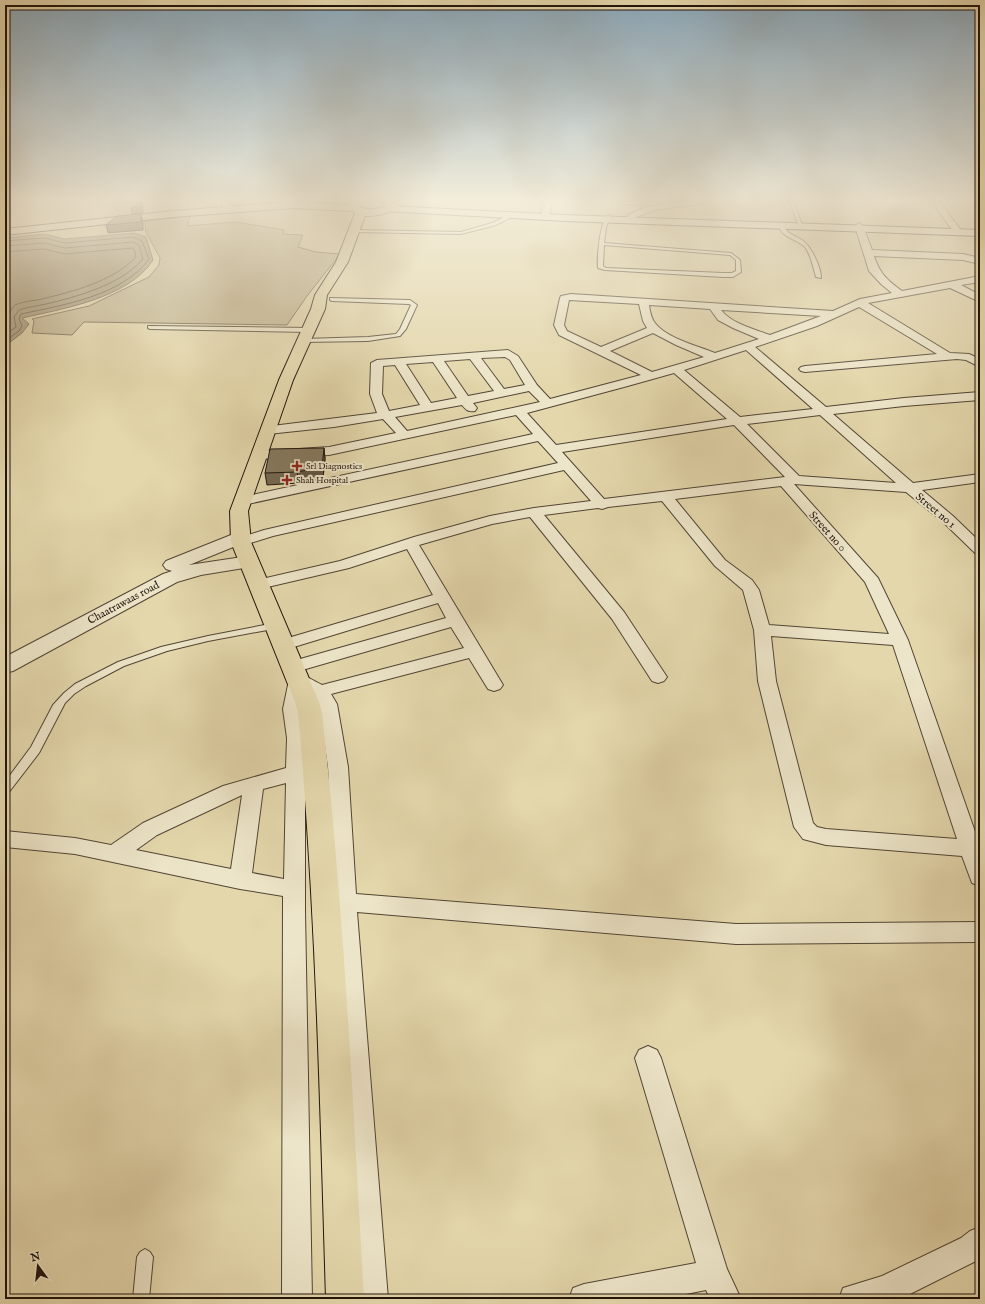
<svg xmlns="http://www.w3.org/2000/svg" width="985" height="1304" font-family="'IM FELL English',serif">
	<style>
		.green { fill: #c3b691; stroke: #72654e }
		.water { fill: #a19576; stroke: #6d614c }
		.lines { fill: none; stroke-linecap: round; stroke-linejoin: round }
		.shore { stroke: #605441; stroke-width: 1 }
		.service-casing { stroke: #514534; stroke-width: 2 }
		.minor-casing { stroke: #514534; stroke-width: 2 }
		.tertiary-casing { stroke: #514534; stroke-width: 2 }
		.secondary-casing { stroke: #20140c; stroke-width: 2 }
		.primary-casing { stroke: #20140c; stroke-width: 2 }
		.service { fill: #ede5c9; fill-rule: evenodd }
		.minor { fill: #ede5c9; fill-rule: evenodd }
		.tertiary { fill: #ede5c9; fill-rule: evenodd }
		.secondary { fill: #ede5c9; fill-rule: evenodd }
		.primary { fill: #e4d7ac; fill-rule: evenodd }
		.wall { fill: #736852; stroke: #20140c }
		.shaded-wall { fill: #5e5542; stroke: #20140c }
		.building { fill: #86795f; stroke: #20140c }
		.poi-dot { fill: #8f2418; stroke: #ede5c9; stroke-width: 1.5 }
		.labels { text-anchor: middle; stroke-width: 4; stroke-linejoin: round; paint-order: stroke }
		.far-poi-label { font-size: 9px; fill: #20140c; stroke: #ede5c9; text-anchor: start }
		.street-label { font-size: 11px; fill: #20140c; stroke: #ede5c9 }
	</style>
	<rect width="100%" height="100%" fill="#e4d7ac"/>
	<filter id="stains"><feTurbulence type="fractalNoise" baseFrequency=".005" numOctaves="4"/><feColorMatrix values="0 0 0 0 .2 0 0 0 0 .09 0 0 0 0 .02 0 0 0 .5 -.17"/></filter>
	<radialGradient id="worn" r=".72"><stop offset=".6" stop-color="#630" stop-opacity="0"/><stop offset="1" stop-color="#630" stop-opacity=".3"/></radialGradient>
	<path class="green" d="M190,216L187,226L236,222L284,230L283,234L303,235L298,247L316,252L340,254L307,296L287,325L84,322L72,335L32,333L34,321L32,319L89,306L149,277L159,265L160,258L146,232L145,221Z"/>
	<path class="water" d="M134,233L146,237L153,260C129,298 62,309 22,318L29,324L22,333L5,346V238L45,234L64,239Z"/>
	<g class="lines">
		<path class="shore" d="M5,241L45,238L65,243L133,237L142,241L149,259C122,296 63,305 21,314L19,319L22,326L19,331L5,341
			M5,246L44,243L65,248L133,242L139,245L143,259C122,284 77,297 46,304C37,306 28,307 19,310L14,317L16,327L5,335
			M5,252L44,249L65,254L132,248L134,249L136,257C112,282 74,291 42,299C33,301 24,301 15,305C6,313 11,320 5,328"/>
		<g class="service-casing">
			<path id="service" d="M790,202H794L802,225L798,224Z
				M511,214L515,215L496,225L461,234L353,232L351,231L353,230L461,232L492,223Z
				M608,215L610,216L606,228L604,243L731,253L740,260L741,272L733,277H723L605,270L598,268C597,258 600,221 608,215ZM604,245L730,255L736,260V271L732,273H723L606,268L603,266Z
				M779,225H783C787,234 794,235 802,240C811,246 821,267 821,278L816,277C813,267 811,255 805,247C797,239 780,237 779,225Z
				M330,298L410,300L417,305L406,329L400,336L368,341L302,342V340L304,339L368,337L396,334L400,329L411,305L409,304L332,301L330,300Z
				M148,326L309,328L312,330L309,332L150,329L148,328Z
				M275,623L279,626L278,628L208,641L167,651L124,666L86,686L74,694L65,703L39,753L9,792L5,793V782L31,747L53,705L64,693L75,684L118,662L161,647L208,636Z
				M145,1249L150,1252L153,1257L149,1299H133L137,1257L140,1252Z"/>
		</g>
		<g class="minor-casing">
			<path id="minor" d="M5,202H10L5,205Z
				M221,202H229L232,210L231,212H225Z
				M544,202H552L549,217L545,219L541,217Z
				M616,202H658L656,205L677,202H704L700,204L655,210L631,219H628L627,217L628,215L643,208L655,205L620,204Z
				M932,202H940L960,229L959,231H953Z
				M859,223L863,226L872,250L963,254L980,258V264L963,260L874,256C880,274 887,280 902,291L980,276V282L961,285L980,295V302L950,288L868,303L950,353L969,354L980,359V367L966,360L957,359L805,372L801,371L799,369L801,367L805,366L937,354L859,307L817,326L755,347L826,407L904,398L980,392V400L904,406L833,414L913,483L980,474V482L922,490L953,516L980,542V554L975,553L943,522L906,492L794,484L878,578L908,640L980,846V886L972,883L962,856L826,845L803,839L794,827L758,681L754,630L743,590L715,566L662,501L608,507L602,509L598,508L544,515L624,612L667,677L664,681L658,683L652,681L612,619L530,517L492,524L419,545L503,685L500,689L494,691L488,689L469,658L331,694L337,704L348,767L356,894L736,924L980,922V942L736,944L357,912L388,1299H358L335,908L328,767L319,704L314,695L305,691L301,709L305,738V911L312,1299H282L283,896L240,889L75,854L5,847V831L75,838L111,845L143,823L223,786L286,768L287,738L283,709L289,680L292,676C303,673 312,680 322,685L464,648L451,627L292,673L286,671L283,667L286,663L446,618L438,603L284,650L278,649L276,645L278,641L433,595L407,549L349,568L259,589L253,587L251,584L253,581L340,561L414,537L490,516L534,508L591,501L564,470L273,536L241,546L236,545L234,542L236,539L264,530L558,463L538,441L243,505L238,504L236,501L238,498L243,497L533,434L516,415L329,455L259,459L254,458L252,455L254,452L329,447L396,433L383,419L334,427L268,434L264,433L262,430L264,427L377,413L370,394L371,363L377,360L508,350L518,356L537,385L550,399L641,375L559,335L554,325L560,298L561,296L571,294L833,311L860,299L892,293L881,284L869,271L855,226ZM569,300L639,304L643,321L647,328L601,347L567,331L564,325ZM649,305L710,309L718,320L733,328L759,339L715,353C698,346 666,338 655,323C651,318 650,311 649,305ZM721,310L821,316L770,335C754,329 732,324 721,310ZM653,333L676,345L704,357L652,372L610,351ZM746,350L813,409L740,417L684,370ZM505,357L510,360L525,385L504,389L481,358ZM470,359L494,391L468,396L444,361ZM433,362L457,398L431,403L406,364ZM395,365L420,405L389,411L382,394L383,366ZM674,373L727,419L556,445L527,413L624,387ZM529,391L540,402L407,431L395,417L462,405C466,410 468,412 475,411L477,408L473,403ZM820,415L896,483L799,476L747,424ZM734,425L785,477L604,499L562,452ZM781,486L865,582L889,634L769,625L759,590L752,580L725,560L675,499ZM771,636L893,645L957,839L826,829L817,827L813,823L776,681ZM286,783L284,879L252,873L263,789ZM242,795L231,869L136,850L157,835Z
				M648,1046L657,1050L661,1058L727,1269L741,1299H710L706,1290L661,1299H569L573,1288L584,1284L696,1263L635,1058L639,1050Z
				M980,1227V1259L900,1299H839L843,1288L882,1276L961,1238L970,1231Z"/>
		</g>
		<g class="tertiary-casing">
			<path id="tertiary" d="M241,531L248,533L251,537L248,541L189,565L249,556L256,558L259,562L256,566L201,575L177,582L13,671L5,673V657L163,574L172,571L166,569L163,565L166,561Z"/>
		</g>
		<g class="secondary-casing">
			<path id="secondary" d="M290,202L352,205L357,208L352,211L294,208L173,217L5,235V229L173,211Z
				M388,206L565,215L980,230V236L565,221L384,211L383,209Z"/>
		</g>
		<g class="primary-casing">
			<path id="primary" d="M349,202H357L359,207C368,210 376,210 386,206L382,202H394L397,206C390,215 375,216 365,216L348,262L327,295L325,309L293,380L248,511L251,542L319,702L322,713C344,908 353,1103 364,1299H326C320,1103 316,908 298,713L295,702L231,542L230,511L279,380L311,309L315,295L336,262L355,213L347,206Z"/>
		</g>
		<use href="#service" class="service"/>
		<use href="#minor" class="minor"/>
		<use href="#tertiary" class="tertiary"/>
		<use href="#secondary" class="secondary"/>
		<use href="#primary" class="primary"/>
	</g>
	<path class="wall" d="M324,448L325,459L323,478L299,483L267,485L265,473Z"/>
	<path class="shaded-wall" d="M142,202L143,213L132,214L131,208Z
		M141,214L143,222V230L108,233L106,225Z
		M324,448L325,459L323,478L299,483L297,472Z"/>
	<path class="building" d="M139,202H141V207L131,208Z
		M141,214V222L106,225L117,216Z
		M324,448L322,467L297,472L265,473L270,449Z"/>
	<linearGradient id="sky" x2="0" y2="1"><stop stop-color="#8ba8ba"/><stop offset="0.52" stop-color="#f3edda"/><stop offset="1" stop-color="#f3edda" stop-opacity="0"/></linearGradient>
	<rect width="985" height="385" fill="url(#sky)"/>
	<g class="poi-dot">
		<path d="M295 460h4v4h4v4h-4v4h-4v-4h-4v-4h4z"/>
		<path d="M285 474h4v4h4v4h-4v4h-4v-4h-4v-4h4z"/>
	</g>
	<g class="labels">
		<g class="far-poi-label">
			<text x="306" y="469">Srl Diagnostics</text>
			<text x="296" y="483">Shah Hospital</text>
		</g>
		<g class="street-label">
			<text transform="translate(936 510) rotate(40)" y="4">Street no 1</text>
			<text transform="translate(828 531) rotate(48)" y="4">Street no 0</text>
			<text transform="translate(123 602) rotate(-28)" y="4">Chaatrawaas road</text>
		</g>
	</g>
	<rect width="985" height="1304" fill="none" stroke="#e4d7ac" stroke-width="20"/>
	<rect x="6" y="6" width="973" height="1292" fill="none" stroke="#20140c" stroke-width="2"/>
	<rect x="10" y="10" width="965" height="1284" fill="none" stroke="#20140c"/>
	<g transform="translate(38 1266) rotate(345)" stroke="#ede5c9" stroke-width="3" paint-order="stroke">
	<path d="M0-3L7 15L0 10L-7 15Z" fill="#20140c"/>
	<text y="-6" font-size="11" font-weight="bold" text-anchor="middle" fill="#20140c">N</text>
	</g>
	<rect width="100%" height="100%" filter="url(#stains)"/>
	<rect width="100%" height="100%" fill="url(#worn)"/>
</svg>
